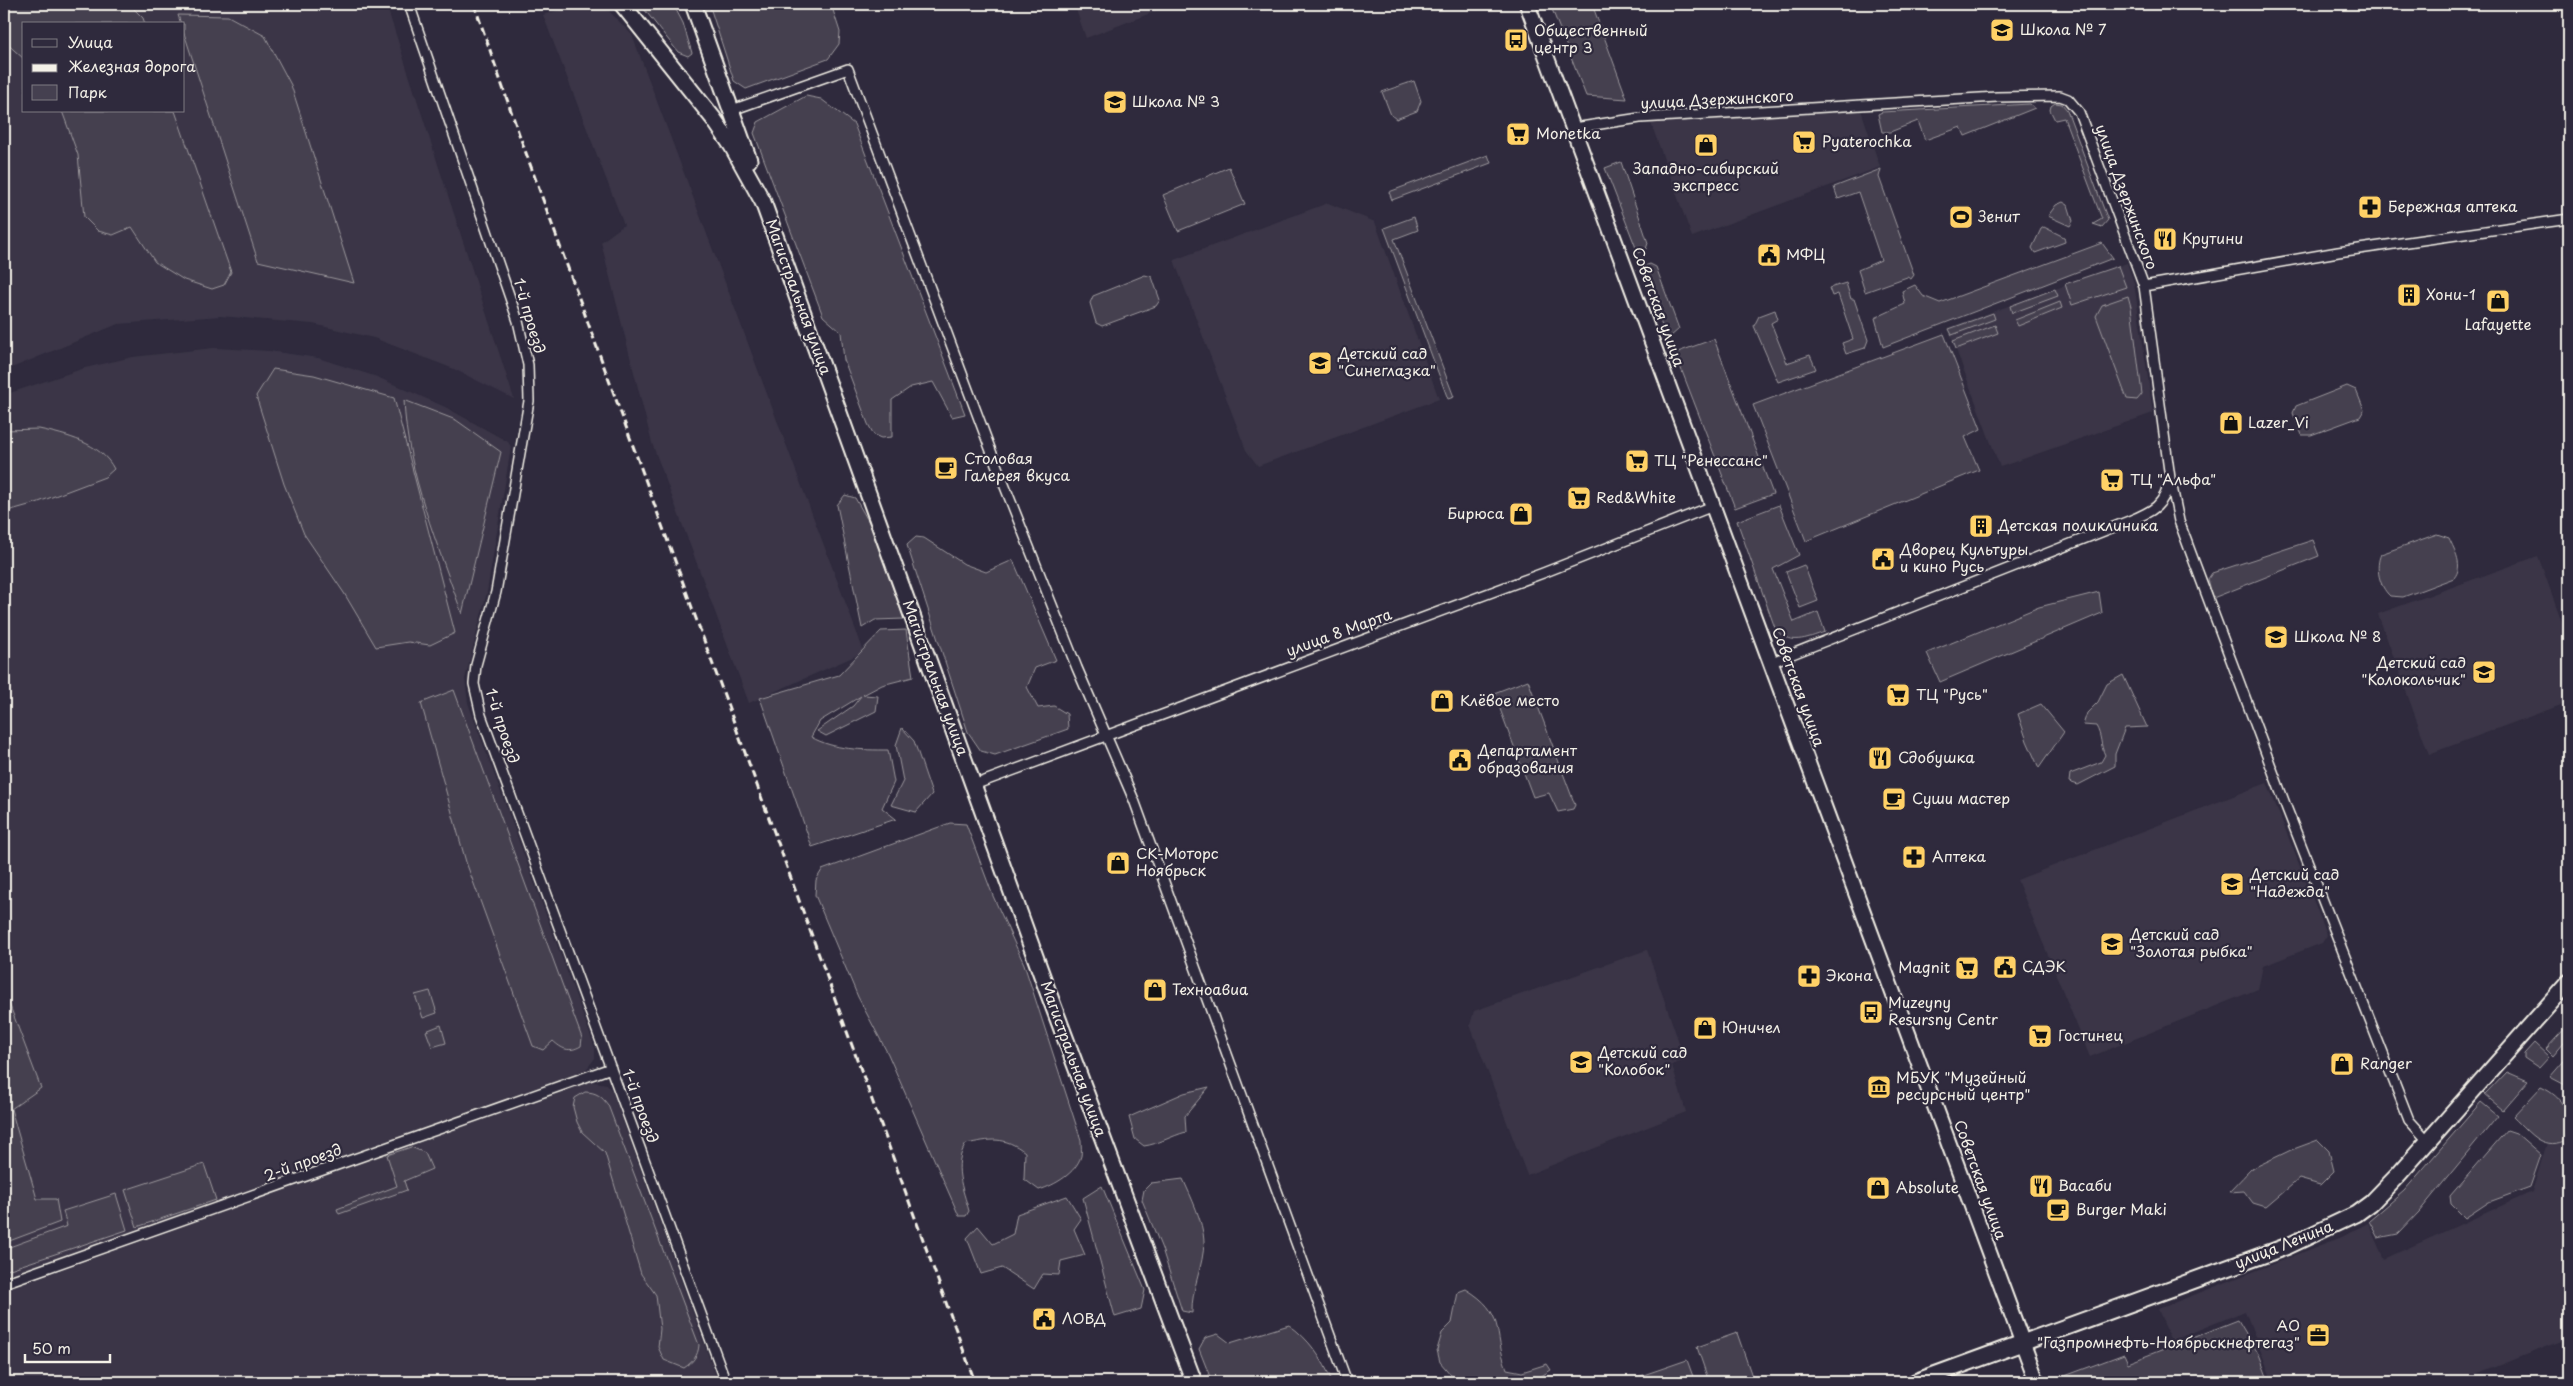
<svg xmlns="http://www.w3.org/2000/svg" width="2573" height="1386" font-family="'Playpen Sans',sans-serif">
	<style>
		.built { fill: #3b3647; fill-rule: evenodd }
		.green { fill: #454050; stroke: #9c989c }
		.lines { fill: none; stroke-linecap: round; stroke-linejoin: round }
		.street-casing { stroke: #f4f1e8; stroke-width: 12 }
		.secondary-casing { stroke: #f4f1e8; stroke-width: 18 }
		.primary-casing { stroke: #f4f1e8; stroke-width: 19 }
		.street { stroke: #2f2a3d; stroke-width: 9 }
		.secondary { stroke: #2f2a3d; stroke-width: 14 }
		.primary { stroke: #2f2a3d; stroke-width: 15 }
		.rail { stroke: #f4f1e8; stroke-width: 3; stroke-dasharray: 8 4; stroke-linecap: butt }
		.labels { text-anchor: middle; stroke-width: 4.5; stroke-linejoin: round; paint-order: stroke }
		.poi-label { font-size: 15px; fill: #f4f1e8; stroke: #2f2a3d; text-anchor: start }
		.street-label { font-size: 15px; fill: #f4f1e8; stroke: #2f2a3d }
	</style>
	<rect width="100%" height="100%" fill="#2f2a3d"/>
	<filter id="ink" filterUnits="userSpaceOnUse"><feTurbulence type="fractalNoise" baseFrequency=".02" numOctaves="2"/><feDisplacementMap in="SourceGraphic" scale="10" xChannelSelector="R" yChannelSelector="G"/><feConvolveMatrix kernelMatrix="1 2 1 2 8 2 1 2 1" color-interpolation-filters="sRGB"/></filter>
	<g filter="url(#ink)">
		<path class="built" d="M4,4H386L514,399L454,369L374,338L313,324L220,316L118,324L4,371ZM24,24H184V111H24Z
			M580,4H593L609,11L632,35L864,652L749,703L652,443L601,242L624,225L543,15Z
			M1074,4H1174L1086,38Z
			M1861,110L1880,167L1692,237L1651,123Z
			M1328,203L1375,222L1439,399L1258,466L1246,450L1174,260Z
			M2127,263L2134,283L2153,413L2000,467L1948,328Z
			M214,348L269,351L318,358L377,377L445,407L508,442L511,447L487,592L465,679L468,703L595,1048V1058L585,1071L276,1183L4,1278V395L85,368L133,357Z
			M2538,556L2569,641V702L2429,754L2378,614Z
			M2267,783L2327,935L2322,943L2263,966L2258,989L2090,1057L2017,880Z
			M1647,950L1685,1060L1672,1065L1686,1112L1527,1175L1470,1025L1474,1011Z
			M589,1081L606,1084L612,1091L718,1382H4V1290Z
			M2569,1097V1338L2458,1382H2273L2245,1311L2171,1341L2158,1309L2342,1237L2368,1223L2384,1259L2532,1192L2560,1101Z"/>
		<path class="green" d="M4,4H129L143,18L145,24H24V59L4,41Z
			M640,4H673L683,23L692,53L688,56L678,52Z
			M709,4H831L840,32L839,44L828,59L746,89L734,81Z
			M1550,4H1592L1627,99L1586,96Z
			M178,15L228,16L265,36L291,85L354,283L258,261L184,33V24H181Z
			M1414,81L1421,101L1417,111L1396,119L1391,115L1382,92Z
			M806,96L821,99L854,124L965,414L952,417L933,382L911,387L892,400V437L881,438L874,435L868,424L844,360L841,332L823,316L754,133L758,122Z
			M2055,103L2062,104L2067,110L2108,220L2102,227L2093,224L2102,219L2064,118L2055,120L2050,110L2051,106Z
			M2030,104L2035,108L1965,136L1961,127L1925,140L1918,121L1890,132H1882L1878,114L1882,112Z
			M62,111H175L231,272L224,285L212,289L184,280L155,262L132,227L113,235L98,231L84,217L78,155Z
			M1488,155L1491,163L1392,200L1389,192Z
			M1621,162L1648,243L1646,249L1638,253L1605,168Z
			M1229,167L1245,204L1178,231L1163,195Z
			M1881,169L1879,177L1914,275L1911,279L1907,277L1865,292L1858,270L1881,260L1858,192L1838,199L1834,187Z
			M2063,202L2068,205L2073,221L2070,226L2048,216L2056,205Z
			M1414,217L1418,230L1394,239L1454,397L1448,399L1384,228Z
			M2044,227L2064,237L2065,242L2035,253L2032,248L2041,229Z
			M2102,243L2113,258L1883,347L1875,318L1905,304L1902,291L1915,285L1923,296L1940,303Z
			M1650,264L1656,267L1679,329L1670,337L1665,335L1643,271L1645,266Z
			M2118,266L2126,287L2072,305L2065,284Z
			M1145,275L1152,277L1160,300L1156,306L1102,326L1096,323L1090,303L1093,296Z
			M1846,283L1851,299H1854L1868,340L1865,348L1846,354L1842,343L1853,339L1838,294L1832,296L1829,288Z
			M2055,289L2058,296L2012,313L2010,306Z
			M2128,296L2131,307L2142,394L2137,400L2127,399L2096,316L2102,305Z
			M2060,302L2062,308L2018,326L2015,320Z
			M1775,310L1778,319L1771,323L1787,363L1810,355L1816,369L1778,382L1754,326L1759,316Z
			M1993,313L1995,319L1952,335L1949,329Z
			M1995,325L1998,333L1956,349L1953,341Z
			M1944,334L1981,429L1965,437L1979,470L1806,541L1753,405Z
			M1714,339L1773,494L1735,508L1675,353Z
			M273,369L314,375L394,398L455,633L430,645L408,642L376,647L344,593L304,534L284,484L256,396Z
			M2347,386L2356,390L2364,410L2360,417L2311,435H2302L2293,413L2296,406Z
			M404,400L456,420L501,452L462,614C438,545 407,474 404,400Z
			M39,429C66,435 101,443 114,469L105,477L36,503L4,512V430Z
			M845,495L855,498L870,524L904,619L875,620L862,628L837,505Z
			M1779,505L1799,555L1773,569L1794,622L1818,612L1825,632C1807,638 1788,647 1775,628L1737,521Z
			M2437,534L2449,538C2455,551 2464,566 2454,578L2403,597L2390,596C2379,586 2375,567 2381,554Z
			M916,537L924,538L964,564L986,572L1013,560L1056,660L1035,668L1027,687L1038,708L1054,706L1067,714L1068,729L995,755L981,751L968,732L907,545Z
			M2313,540L2319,556L2213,598L2208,579L2212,573Z
			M1804,565L1818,601L1800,608L1786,572Z
			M2099,592L2102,613L1940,682L1927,653L2039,607Z
			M906,630L913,677L882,685L863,695L878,696L876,711L826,736L817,731L853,706L861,696L820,721L811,737C834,750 862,750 888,750L894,782L882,808L896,819L812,847L760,698L839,675L881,631Z
			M2123,675L2147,727L2125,728L2115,754V766L2078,785L2069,782L2070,774L2101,762L2105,755C2100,745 2102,736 2096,726L2083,725L2087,713L2098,702L2107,684Z
			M1528,680L1575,805L1573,809L1558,812L1549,793L1533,797L1494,693Z
			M454,690L582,1038L581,1046C569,1053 562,1049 553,1041L543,1050L533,1046L466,862L421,703Z
			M2041,704L2064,732L2039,768L2027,741L2018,714Z
			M902,728L914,741L932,794L916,812L891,805L903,781L896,745Z
			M950,823L966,824L993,896L1024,964L1081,1140C1081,1145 1082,1152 1081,1156C1076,1173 1055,1185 1039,1190L1024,1179L1025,1152C1004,1136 991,1139 966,1144C952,1165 963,1189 969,1211L966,1216H959L888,1054L858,997L815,895L816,880L822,870Z
			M4,990L41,1088L11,1109L37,1199H56L60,1222L4,1243Z
			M430,991L437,1013L423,1018L415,995Z
			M2569,1024V1037L2553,1056L2546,1049Z
			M441,1025L446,1043L432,1047L426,1031Z
			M2534,1043L2549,1057L2539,1068L2524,1058V1054Z
			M2569,1055V1087L2550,1077Z
			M2507,1072L2528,1081L2503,1110L2485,1095Z
			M1209,1087L1185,1116L1186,1132C1171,1136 1159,1144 1144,1146L1135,1139L1129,1117L1184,1093Z
			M2541,1087C2565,1098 2569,1113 2569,1139C2542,1152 2532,1135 2513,1117Z
			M585,1092C597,1092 602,1097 608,1105L699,1345C698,1356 693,1362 684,1368L664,1360L658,1347L660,1329L656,1295L641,1274L605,1153L582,1132L577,1122L573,1107L575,1098Z
			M2481,1102L2498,1116L2419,1212L2398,1234L2378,1238L2369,1221L2404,1191Z
			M2507,1130L2516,1133L2541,1155L2530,1187L2489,1202L2465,1218L2451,1204L2450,1196Z
			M2318,1140L2329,1151L2334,1171L2320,1185L2299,1179L2266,1207L2253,1203L2244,1191L2229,1192L2251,1169L2291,1150Z
			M411,1147L425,1153L432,1169L404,1181L407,1190L339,1214L337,1209L397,1186L387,1155Z
			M204,1164L216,1200L137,1227L125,1190Z
			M1183,1179C1191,1197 1203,1221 1204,1241C1204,1266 1191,1288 1192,1313L1182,1311L1162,1249L1142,1200L1144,1190L1151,1183Z
			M1102,1186L1145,1290L1141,1309L1115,1317L1083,1198Z
			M116,1194L127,1230L4,1271V1249L67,1226L63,1211Z
			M1067,1196L1081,1219L1074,1229L1085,1255L1061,1261L1059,1275L1043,1274L1034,1289L1002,1268L981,1274L967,1238L978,1226L993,1244L1013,1234L1017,1214Z
			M1466,1289C1507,1314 1492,1331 1507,1369L1522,1372L1547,1364L1551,1370L1532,1382H1457L1440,1362L1437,1350L1442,1333L1452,1323L1458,1292Z
			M2238,1320L2259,1355L2269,1382H2055L2054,1380L2124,1354L2128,1363Z
			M1289,1325C1308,1338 1324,1360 1332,1382H1212L1199,1349L1205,1338L1218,1334L1230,1343Z
			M1737,1333L1754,1382H1709L1697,1347Z
			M1687,1360L1695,1382H1630L1629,1380Z"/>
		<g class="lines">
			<g class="street-casing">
				<path id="street" d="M409,4L518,321L528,365L529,401L496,592L476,665L474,684L481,715L726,1382
					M732,110L848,69L994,459L1077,668L1134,800L1347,1382
					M1574,128L1640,118L1997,97L2060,96L2068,99L2079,112L2144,286L2170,478C2165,506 2153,511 2129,521L1772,662
					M2144,286L2338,252L2569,219
					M2171,482L2179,521L2195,564L2287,809L2409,1120L2428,1141
					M974,785L1543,573L1713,506
					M4,1283L611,1068"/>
			</g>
			<g class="secondary-casing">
				<path id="secondary" d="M1527,4L2037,1382"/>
			</g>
			<g class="primary-casing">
				<path id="primary" d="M622,4L713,118L732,146L763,202L1045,984L1194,1382
					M693,4L749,160
					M1915,1382L2288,1246L2356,1214L2371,1203L2399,1174L2569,982"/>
			</g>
			<use href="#street" class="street"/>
			<use href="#secondary" class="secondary"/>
			<use href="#primary" class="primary"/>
			<path class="rail" d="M474,4L519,134L975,1382"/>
		</g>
	</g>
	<defs>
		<g id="school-square" transform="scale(1.25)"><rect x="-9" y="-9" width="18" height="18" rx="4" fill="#ffd166" stroke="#2f2a3d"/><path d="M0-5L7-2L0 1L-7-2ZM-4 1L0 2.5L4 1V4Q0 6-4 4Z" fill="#111"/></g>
		<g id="bus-square" transform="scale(1.25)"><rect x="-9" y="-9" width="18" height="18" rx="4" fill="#ffd166" stroke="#2f2a3d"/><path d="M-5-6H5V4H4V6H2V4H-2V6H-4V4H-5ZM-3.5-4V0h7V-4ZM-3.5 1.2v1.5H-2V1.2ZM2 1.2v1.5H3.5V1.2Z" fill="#111"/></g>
		<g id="supermarket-square" transform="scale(1.25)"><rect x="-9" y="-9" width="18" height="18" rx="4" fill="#ffd166" stroke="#2f2a3d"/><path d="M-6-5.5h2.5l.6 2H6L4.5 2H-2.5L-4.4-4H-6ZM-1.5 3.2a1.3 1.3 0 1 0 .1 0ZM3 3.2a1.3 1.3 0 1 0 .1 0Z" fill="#111"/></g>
		<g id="shop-square" transform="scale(1.25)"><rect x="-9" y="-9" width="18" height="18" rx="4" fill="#ffd166" stroke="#2f2a3d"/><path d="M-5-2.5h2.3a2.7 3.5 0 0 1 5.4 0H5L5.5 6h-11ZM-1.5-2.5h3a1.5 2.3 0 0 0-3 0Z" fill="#111"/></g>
		<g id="pharmacy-square" transform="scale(1.25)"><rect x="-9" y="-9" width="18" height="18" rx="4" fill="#ffd166" stroke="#2f2a3d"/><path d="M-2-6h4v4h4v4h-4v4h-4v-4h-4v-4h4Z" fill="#111"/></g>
		<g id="stadium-square" transform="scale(1.25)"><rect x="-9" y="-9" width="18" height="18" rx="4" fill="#ffd166" stroke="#2f2a3d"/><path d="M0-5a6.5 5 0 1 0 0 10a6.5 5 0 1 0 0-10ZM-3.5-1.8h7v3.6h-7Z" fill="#111"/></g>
		<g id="restaurant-square" transform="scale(1.25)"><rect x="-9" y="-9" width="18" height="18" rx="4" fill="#ffd166" stroke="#2f2a3d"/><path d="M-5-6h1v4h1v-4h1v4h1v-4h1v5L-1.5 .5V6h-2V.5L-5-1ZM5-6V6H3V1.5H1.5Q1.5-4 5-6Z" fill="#111"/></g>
		<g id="civic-square" transform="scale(1.25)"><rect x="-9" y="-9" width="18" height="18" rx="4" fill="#ffd166" stroke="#2f2a3d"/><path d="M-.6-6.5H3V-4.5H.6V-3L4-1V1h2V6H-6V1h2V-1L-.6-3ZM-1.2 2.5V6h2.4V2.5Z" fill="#111"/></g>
		<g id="building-square" transform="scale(1.25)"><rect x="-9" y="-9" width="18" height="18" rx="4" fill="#ffd166" stroke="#2f2a3d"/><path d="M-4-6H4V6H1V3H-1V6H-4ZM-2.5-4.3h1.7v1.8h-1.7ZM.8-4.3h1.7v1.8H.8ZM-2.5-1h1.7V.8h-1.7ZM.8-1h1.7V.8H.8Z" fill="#111"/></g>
		<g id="cafe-square" transform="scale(1.25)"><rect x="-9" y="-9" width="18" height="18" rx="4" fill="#ffd166" stroke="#2f2a3d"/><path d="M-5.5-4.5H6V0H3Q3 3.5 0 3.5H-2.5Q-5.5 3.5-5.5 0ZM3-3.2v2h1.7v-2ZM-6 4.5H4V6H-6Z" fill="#111"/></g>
		<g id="museum-square" transform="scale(1.25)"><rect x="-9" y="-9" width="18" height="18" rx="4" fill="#ffd166" stroke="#2f2a3d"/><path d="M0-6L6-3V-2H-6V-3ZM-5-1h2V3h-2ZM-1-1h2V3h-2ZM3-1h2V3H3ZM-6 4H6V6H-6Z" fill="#111"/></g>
		<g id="office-square" transform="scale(1.25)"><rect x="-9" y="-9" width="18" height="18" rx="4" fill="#ffd166" stroke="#2f2a3d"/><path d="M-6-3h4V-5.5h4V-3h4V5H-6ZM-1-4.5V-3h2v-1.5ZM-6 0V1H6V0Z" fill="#111"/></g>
	</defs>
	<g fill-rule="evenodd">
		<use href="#school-square" x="2002" y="30"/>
		<use href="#bus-square" x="1516" y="40"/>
		<use href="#school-square" x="1115" y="102"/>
		<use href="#supermarket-square" x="1518" y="134"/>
		<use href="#supermarket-square" x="1804" y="142"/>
		<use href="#shop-square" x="1706" y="145"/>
		<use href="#pharmacy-square" x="2370" y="207"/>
		<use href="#stadium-square" x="1961" y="217"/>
		<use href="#restaurant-square" x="2165" y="239"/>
		<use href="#civic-square" x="1769" y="255"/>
		<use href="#building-square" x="2409" y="295"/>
		<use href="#shop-square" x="2498" y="301"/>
		<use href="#school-square" x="1320" y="363"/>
		<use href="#shop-square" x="2231" y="423"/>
		<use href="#supermarket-square" x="1637" y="461"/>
		<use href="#cafe-square" x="946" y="468"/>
		<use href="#supermarket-square" x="2112" y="480"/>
		<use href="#supermarket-square" x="1579" y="498"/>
		<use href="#shop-square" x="1521" y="514"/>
		<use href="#building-square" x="1981" y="526"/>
		<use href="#civic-square" x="1883" y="559"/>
		<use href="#school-square" x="2276" y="637"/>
		<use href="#school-square" x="2484" y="672"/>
		<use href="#supermarket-square" x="1898" y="695"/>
		<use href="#shop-square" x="1442" y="701"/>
		<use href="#restaurant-square" x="1880" y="758"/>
		<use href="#civic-square" x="1460" y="760"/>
		<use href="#cafe-square" x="1894" y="799"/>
		<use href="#pharmacy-square" x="1914" y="857"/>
		<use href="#shop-square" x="1118" y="863"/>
		<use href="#school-square" x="2232" y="884"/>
		<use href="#school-square" x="2112" y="944"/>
		<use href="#civic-square" x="2005" y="967"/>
		<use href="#supermarket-square" x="1967" y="968"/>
		<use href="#pharmacy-square" x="1809" y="976"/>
		<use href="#shop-square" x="1155" y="990"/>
		<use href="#bus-square" x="1871" y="1012"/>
		<use href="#shop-square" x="1705" y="1028"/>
		<use href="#supermarket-square" x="2040" y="1036"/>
		<use href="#school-square" x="1581" y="1062"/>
		<use href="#shop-square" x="2342" y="1064"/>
		<use href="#museum-square" x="1879" y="1087"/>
		<use href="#restaurant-square" x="2041" y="1186"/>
		<use href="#shop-square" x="1878" y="1188"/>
		<use href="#cafe-square" x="2058" y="1210"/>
		<use href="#civic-square" x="1044" y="1319"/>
		<use href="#office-square" x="2318" y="1335"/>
	</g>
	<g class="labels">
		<g class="poi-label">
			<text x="2020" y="35">Школа № 7</text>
			<text x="1534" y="36">Общественный<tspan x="1534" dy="17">центр 3</tspan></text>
			<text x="1132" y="107">Школа № 3</text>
			<text x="1536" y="139">Monetka</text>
			<text x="1822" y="147">Pyaterochka</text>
			<text x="1706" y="174" text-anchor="middle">Западно-сибирский<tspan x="1706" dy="17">экспресс</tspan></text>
			<text x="2388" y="212">Бережная аптека</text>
			<text x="1978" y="222">Зенит</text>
			<text x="2182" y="244">Крутини</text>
			<text x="1786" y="260">МФЦ</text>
			<text x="2426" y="300">Хони-1</text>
			<text x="2498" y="330" text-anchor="middle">Lafayette</text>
			<text x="1338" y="359">Детский сад<tspan x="1338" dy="17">"Синеглазка"</tspan></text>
			<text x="2248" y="428">Lazer_Vi</text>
			<text x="964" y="464">Столовая<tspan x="964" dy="17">Галерея вкуса</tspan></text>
			<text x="1654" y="466">ТЦ "Ренессанс"</text>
			<text x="2130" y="485">ТЦ "Альфа"</text>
			<text x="1596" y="503">Red&amp;White</text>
			<text x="1504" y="519" text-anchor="end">Бирюса</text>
			<text x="1998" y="531">Детская поликлиника</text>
			<text x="1900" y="555">Дворец Культуры<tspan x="1900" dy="17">и кино Русь</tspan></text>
			<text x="2294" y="642">Школа № 8</text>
			<text x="2466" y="668" text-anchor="end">Детский сад<tspan x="2466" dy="17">"Колокольчик"</tspan></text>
			<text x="1916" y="700">ТЦ "Русь"</text>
			<text x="1460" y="706">Клёвое место</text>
			<text x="1478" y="756">Департамент<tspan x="1478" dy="17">образования</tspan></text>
			<text x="1898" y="763">Сдобушка</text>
			<text x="1912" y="804">Суши мастер</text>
			<text x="1136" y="859">СК-Моторс<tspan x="1136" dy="17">Ноябрьск</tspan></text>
			<text x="1932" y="862">Аптека</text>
			<text x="2250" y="880">Детский сад<tspan x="2250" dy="17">"Надежда"</tspan></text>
			<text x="2130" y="940">Детский сад<tspan x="2130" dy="17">"Золотая рыбка"</tspan></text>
			<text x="2022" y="972">СДЭК</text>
			<text x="1950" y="973" text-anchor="end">Magnit</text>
			<text x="1826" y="981">Экона</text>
			<text x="1172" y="995">Техноавиа</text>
			<text x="1888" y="1008">Muzeyny<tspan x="1888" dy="17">Resursny Centr</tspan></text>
			<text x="1722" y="1033">Юничел</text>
			<text x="2058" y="1041">Гостинец</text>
			<text x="1598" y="1058">Детский сад<tspan x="1598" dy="17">"Колобок"</tspan></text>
			<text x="2360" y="1069">Ranger</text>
			<text x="1896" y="1083">МБУК "Музейный<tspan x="1896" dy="17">ресурсный центр"</tspan></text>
			<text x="2058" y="1191">Васаби</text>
			<text x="1896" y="1193">Absolute</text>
			<text x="2076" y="1215">Burger Maki</text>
			<text x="1062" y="1324">ЛОВД</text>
			<text x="2300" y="1331" text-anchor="end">АО<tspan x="2300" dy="17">"Газпромнефть-Ноябрьскнефтегаз"</tspan></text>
		</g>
		<g class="street-label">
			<text transform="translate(1717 100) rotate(-3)" y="5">улица Дзержинского</text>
			<text transform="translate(2126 197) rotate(70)" y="5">улица Дзержинского</text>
			<text transform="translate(798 297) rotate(70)" y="5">Магистральная улица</text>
			<text transform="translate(1658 307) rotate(70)" y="5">Советская улица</text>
			<text transform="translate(529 316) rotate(74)" y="5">1-й проезд</text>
			<text transform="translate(1339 633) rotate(-20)" y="5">улица 8 Марта</text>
			<text transform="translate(935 678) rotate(70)" y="5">Магистральная улица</text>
			<text transform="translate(1798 687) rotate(70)" y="5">Советская улица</text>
			<text transform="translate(502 726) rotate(72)" y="5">1-й проезд</text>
			<text transform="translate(1073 1059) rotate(70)" y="5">Магистральная улица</text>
			<text transform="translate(640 1106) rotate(70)" y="5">1-й проезд</text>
			<text transform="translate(303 1163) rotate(-20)" y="5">2-й проезд</text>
			<text transform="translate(1980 1180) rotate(70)" y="5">Советская улица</text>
			<text transform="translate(2284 1245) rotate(-22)" y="5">улица Ленина</text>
		</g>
	</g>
	<rect width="2573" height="1386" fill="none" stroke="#2f2a3d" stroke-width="20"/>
	<rect x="10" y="10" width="2553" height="1366" fill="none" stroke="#f4f1e8" stroke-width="2" filter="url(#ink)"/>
	<rect x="22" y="22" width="162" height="90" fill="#2f2a3d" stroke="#7e7a81"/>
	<rect x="32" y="39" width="25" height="8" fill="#2f2a3d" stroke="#7e7a81"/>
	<text x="68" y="48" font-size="15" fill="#f4f1e8">Улица</text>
	<rect x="32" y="64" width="25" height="8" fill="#f4f1e8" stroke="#7e7a81"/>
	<text x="68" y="72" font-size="15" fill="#f4f1e8">Железная дорога</text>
	<rect x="32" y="85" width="25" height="15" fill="#454050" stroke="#7e7a81"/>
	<text x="68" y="98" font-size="15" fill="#f4f1e8">Парк</text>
	<path d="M25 1354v8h85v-8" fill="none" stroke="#f4f1e8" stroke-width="2.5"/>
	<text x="32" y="1354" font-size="15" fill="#f4f1e8" stroke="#2f2a3d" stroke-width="4" paint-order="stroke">50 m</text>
</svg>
